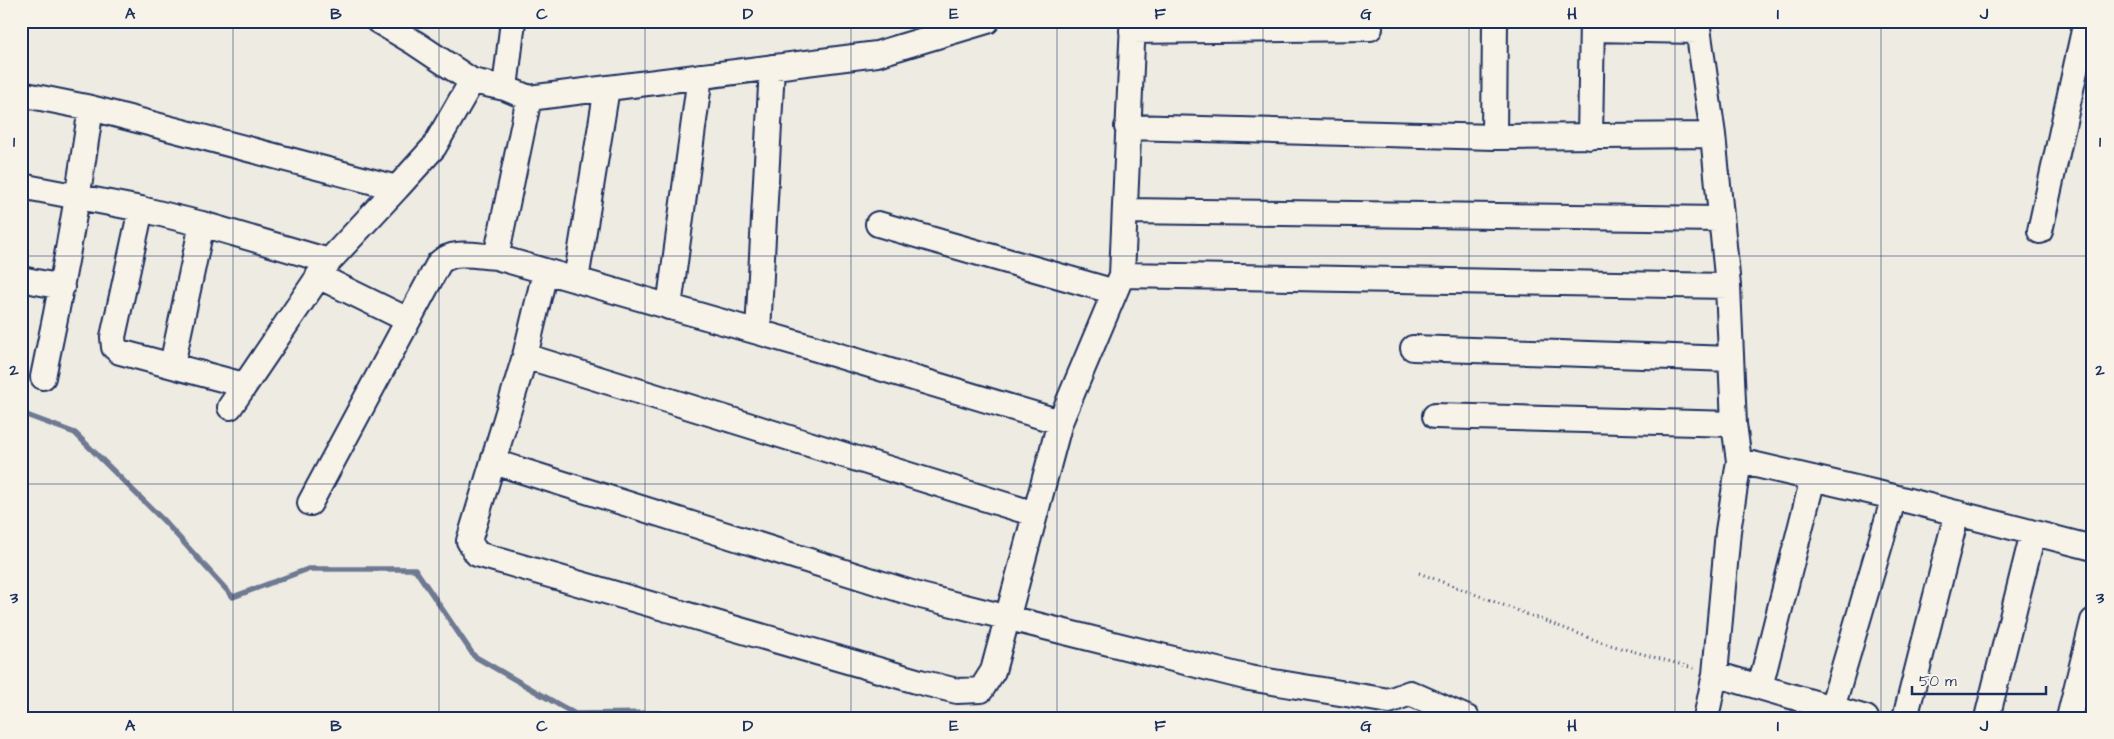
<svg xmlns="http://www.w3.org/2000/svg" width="2114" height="739" font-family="'Architects Daughter',sans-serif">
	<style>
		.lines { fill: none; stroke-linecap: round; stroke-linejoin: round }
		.stream { stroke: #6e7992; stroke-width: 5.5 }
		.minor-casing { stroke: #1b2f5e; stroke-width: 28 }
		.path { stroke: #1b2f5e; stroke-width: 3; stroke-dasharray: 1 4; stroke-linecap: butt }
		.minor { stroke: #f7f3e8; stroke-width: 24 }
		.grid { fill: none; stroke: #1b2f5e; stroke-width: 1; stroke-opacity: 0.55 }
		.neatline { fill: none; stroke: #1b2f5e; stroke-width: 2 }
		.grid-label { font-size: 16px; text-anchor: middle; font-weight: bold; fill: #1b2f5e }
	</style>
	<rect width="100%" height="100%" fill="#eeebe2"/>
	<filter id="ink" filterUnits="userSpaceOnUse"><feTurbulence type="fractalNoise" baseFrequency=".02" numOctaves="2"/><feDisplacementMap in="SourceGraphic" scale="10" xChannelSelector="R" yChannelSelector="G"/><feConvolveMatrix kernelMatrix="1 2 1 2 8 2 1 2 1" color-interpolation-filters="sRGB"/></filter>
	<g filter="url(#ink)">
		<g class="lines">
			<path class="stream" d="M21,413L75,433L165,522L233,597L308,569H415L474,656L575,714L657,713L685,718"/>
			<g class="minor-casing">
				<path id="minor" d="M378,21L415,43L472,81L505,88L529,98L877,54L987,21
					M1697,21L1713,135L1728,286L1734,424L1739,461L1728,531L1715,674L1706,718
					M1592,29L1698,31
					M1132,31L1370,28
					M505,88L513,21
					M21,94L91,108L397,188L434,147L472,81
					M529,98L496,257L810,347L1060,422
					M1127,127L1494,137L1713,135
					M1494,137L1495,21
					M1590,137L1592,21
					M21,186L141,209L202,224L329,261
					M141,209L113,337L114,347L120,352L244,385
					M1125,211L1720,219
					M878,224L1115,292
					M2040,231L2086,21
					M545,272L525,356L469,541L477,554L920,682L957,691L981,690L993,671L1060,422L1122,275L1133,21
					M1122,275L1728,286
					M318,276L408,320
					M21,279L62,287
					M576,280L607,88
					M669,307L700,76
					M758,332L772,67
					M1413,348L1731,359
					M525,356L1035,514
					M172,365L202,224
					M43,377C62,288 78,199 91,108
					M230,407L329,261L397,188
					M1435,416L1734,424
					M1739,461L1894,497L2093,548
					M494,462L921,596L1249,678L1389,701L1410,693L1467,718
					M310,503L439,263C453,249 477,256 496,257
					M1715,674L1866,718
					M1760,687L1813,478
					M1832,708L1894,497
					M1905,718L1957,513
					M1987,718L2033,533
					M2069,718L2093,621"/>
			</g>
			<path class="path" d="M1419,573L1603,643L1697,669"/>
			<use href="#minor" class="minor"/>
		</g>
	</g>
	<path class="grid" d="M233,21V718M439,21V718M645,21V718M851,21V718M1057,21V718M1263,21V718M1469,21V718M1675,21V718M1881,21V718M21,256H2093M21,484H2093"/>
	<rect width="2114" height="739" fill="none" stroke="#f7f3e8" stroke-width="55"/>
	<path d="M1912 686v8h134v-8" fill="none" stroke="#1b2f5e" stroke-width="2.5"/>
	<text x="1919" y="686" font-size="15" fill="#1b2f5e" stroke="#f7f3e8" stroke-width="4" paint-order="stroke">50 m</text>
	<rect x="28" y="28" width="2058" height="684" class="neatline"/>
	<g class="grid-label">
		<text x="130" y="19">A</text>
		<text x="336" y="19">B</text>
		<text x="542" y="19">C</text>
		<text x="748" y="19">D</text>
		<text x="954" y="19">E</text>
		<text x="1160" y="19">F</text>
		<text x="1366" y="19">G</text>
		<text x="1572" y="19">H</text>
		<text x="1778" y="19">I</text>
		<text x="1984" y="19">J</text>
		<text x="14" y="147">1</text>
		<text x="2100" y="147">1</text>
		<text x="14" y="375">2</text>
		<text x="2100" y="375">2</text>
		<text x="14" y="603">3</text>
		<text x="2100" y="603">3</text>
		<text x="130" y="731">A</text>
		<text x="336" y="731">B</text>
		<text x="542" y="731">C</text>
		<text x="748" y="731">D</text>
		<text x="954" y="731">E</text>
		<text x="1160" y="731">F</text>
		<text x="1366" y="731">G</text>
		<text x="1572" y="731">H</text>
		<text x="1778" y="731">I</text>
		<text x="1984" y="731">J</text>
	</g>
</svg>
